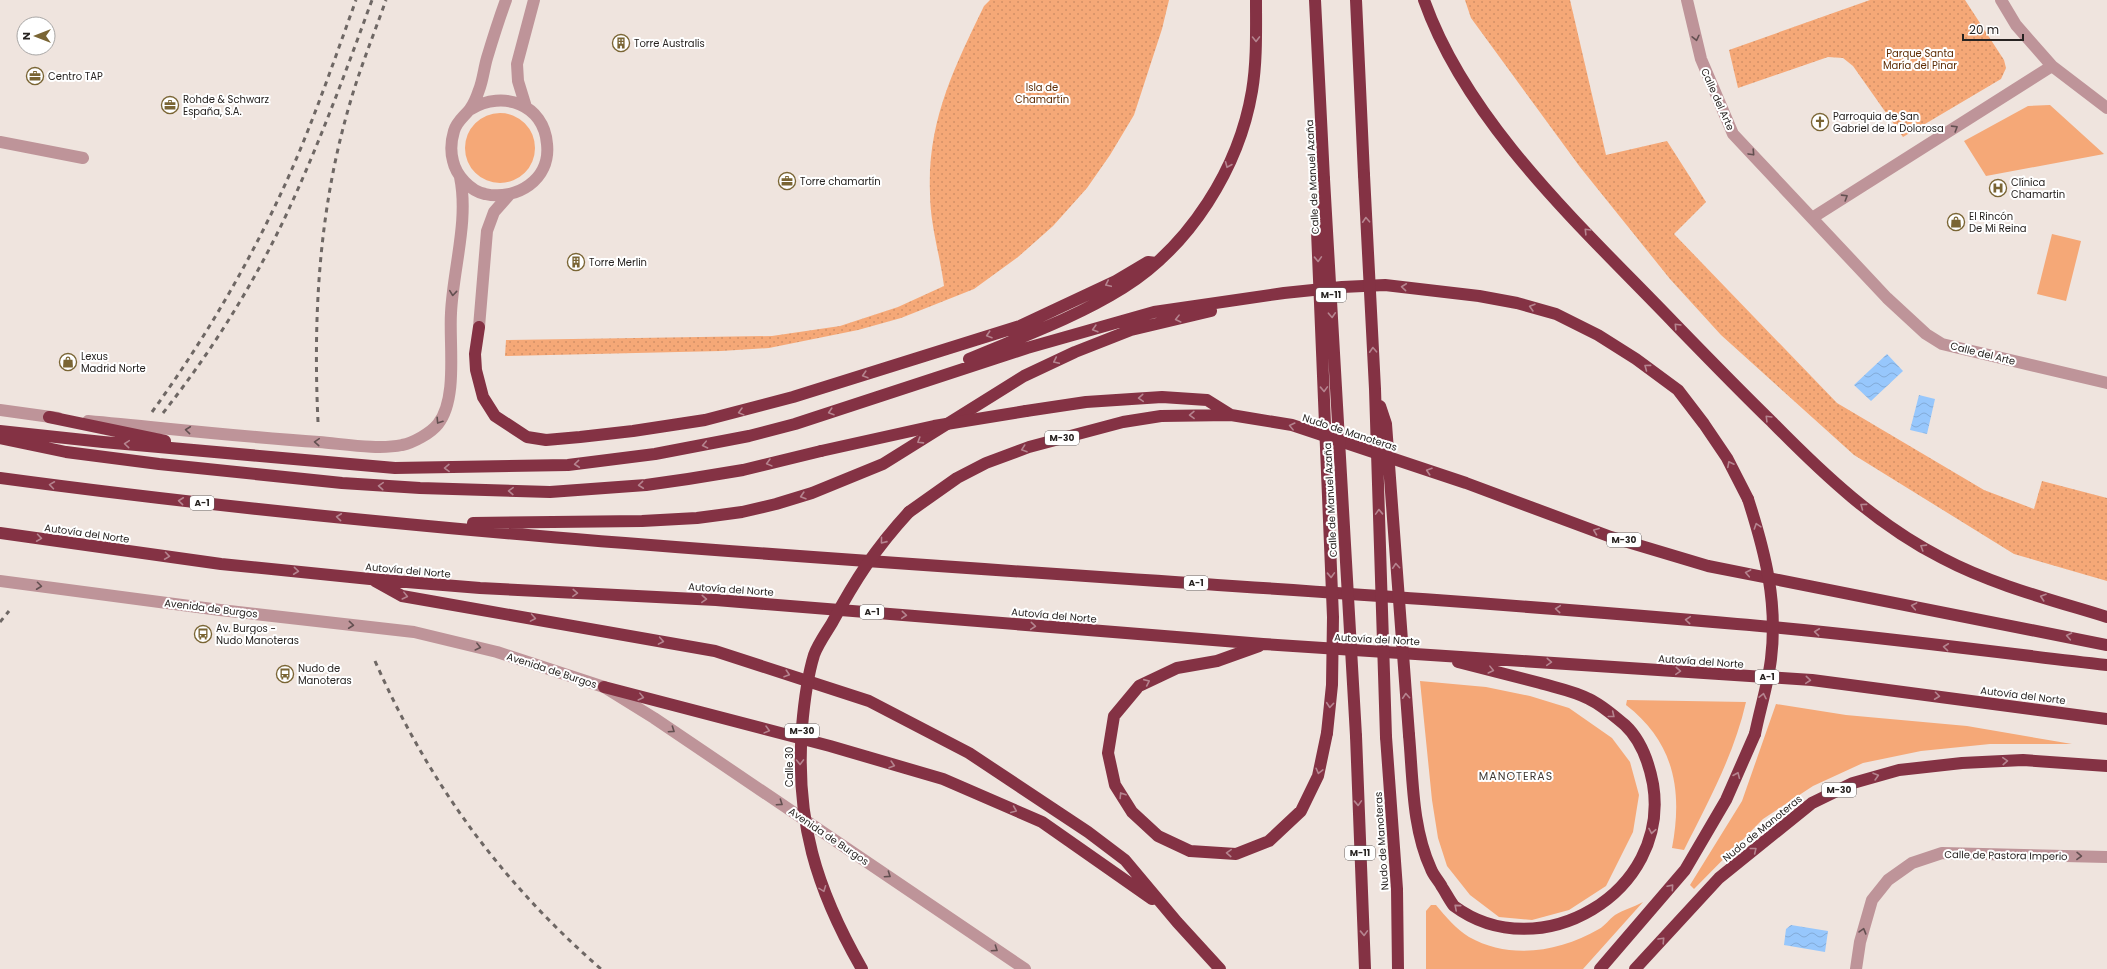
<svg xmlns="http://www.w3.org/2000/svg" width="2107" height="969" font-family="Poppins,sans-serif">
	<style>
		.green { fill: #f5a877 }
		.park { fill: url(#park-dots) }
		.water { fill: url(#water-waves) }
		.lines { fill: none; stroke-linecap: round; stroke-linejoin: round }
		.minor { stroke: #be9499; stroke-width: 12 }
		.highway { stroke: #843244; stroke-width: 12 }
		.rail { stroke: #6e6764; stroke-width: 3; stroke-dasharray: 5 5; stroke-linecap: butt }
		.highway-bridge { stroke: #843244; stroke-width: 12 }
		.oneway { stroke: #635051 }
		.oneway2 { stroke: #b5848f }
		.labels { text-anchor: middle; stroke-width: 4; stroke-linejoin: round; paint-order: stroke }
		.shield { fill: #fff; stroke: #686564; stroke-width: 1 }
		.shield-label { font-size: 9px; font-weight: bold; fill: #272321 }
		.poi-label { font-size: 10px; fill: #272321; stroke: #fff; text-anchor: start }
		.park-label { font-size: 10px; fill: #5f2e06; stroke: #fff }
		.street-label { font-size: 10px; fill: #272321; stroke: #fff }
		.neighbourhood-label { font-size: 11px; letter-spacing: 1px; fill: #403833; stroke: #fff }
	</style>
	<defs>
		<pattern id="park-dots" width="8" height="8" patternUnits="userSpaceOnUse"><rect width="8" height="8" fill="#f5a877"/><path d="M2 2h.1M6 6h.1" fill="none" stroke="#d29067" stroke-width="1.8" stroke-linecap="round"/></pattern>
		<pattern id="water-waves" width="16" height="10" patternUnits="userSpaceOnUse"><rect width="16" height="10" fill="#97c7fc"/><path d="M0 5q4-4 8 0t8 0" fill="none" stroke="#82abd8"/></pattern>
	</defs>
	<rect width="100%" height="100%" fill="#efe4de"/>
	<path class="green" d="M2050,105L2104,154L1986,176L1964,141L2028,106Z
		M465 148a35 35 0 1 1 70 0a35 35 0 1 1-70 0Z
		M2052,234L2081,241L2066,301L2037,294Z
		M1420,681L1486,687L1530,696L1569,708L1612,738L1630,762L1639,795L1633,832L1606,886L1569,910L1532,920L1499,917L1470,895L1447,866L1438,838L1432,800Z
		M1627,700L1746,702C1734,755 1708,802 1684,850L1672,848C1683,790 1674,742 1626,705Z
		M1776,704L1846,715L1967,726L2072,744H1990L1921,751L1863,763L1813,786L1763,819L1694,889L1690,885L1742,801Z
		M1643,902L1583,969H1426V911L1431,905H1436C1446,917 1456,929 1469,937C1510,960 1559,952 1599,929C1605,926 1609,919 1615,915C1623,910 1634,907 1643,902Z"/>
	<path class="park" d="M990,0H1169L1162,29L1134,115L1110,155L1087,188L1053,226L1018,257L974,289L901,318L858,330L769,348L721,351L505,356L506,340L772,336L840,326L898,307L944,286C940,255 930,224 930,193C927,122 954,68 984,6Z
		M1465,0H1570L1606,155L1667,141L1706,202L1674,234L1837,403L1984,490L2034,509L2042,481L2107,498V581L2014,554L1854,455L1721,335L1670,279L1580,167L1471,18Z
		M1870,0H1965L2004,60L2006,68L2001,79L1903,137L1853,66L1843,58L1828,57L1738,88L1729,50Z"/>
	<path class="water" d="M1887,354L1903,371L1871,401L1854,385Z
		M1919,395L1935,399L1927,434L1910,430Z
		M1791,925L1828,931L1825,952L1784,945L1786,929Z"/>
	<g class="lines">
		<path class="minor" d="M1687,0L1701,59L1733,134L1887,298L1926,334L1942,344L2107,383
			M2001,0L2016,25L2052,66L2107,108
			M526,107L518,81L517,64L534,0
			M471,109C503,90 544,104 547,144C551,180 516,201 485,194C470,191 456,175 453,161C450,150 451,141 454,131C457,121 464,117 470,109C474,104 477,96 479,90C483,80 484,68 487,58C493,38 499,19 506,0
			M0,142L83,158
			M1812,218L2052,66
			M479,327L487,231L494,212L509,195
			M0,410L58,418
			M88,421C165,428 242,437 319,442C344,444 378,450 402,445C413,443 431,433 438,424C458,399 449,344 451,313C453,269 469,221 460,177
			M0,581L220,610L414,632L497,652L604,687L654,718L1025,969
			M1856,969L1860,942L1872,900L1888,880L1912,863L1942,853L2107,857"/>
		<path class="highway" d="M1315,0L1324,179
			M1356,0L1364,175
			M1424,0C1468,125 1585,230 1675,324C1707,357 1739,390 1772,422C1823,474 1877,525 1942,558C1993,585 2052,600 2107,617
			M479,327L475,354L476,370L483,397L495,416L527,437L546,440L580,437L633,431L705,420L793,397L1020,326L1116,281L1148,262L1156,263
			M969,359C1021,337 1075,318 1123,288C1190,246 1239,168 1252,91C1257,61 1256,30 1256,0
			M1026,411L1086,402L1162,397L1207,400L1231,415
			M49,417L165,441
			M0,431L103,442L395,468L568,465L655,454L749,436L795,424L1027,348L1154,312L1284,293L1342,287L1385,285L1479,296L1517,303L1556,314L1598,335L1636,359L1678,390L1704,424L1727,458L1748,499
			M0,438L66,452L159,464L342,483L420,488L550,492L646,485L688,479L743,470L821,451
			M0,478C576,556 1158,573 1737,624C1861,634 1984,651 2107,665
			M909,512L957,478L986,463L1029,447L1123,422L1161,416L1231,415L1292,425L1466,483L1611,537L1708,566L2107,645
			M473,523L642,521L697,518L742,512L776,504L812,493L883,464L1024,376L1075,352L1131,330L1211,311
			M0,533L221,564L370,579L480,588L716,600L1263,644L1812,680L2107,719
			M375,581L402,596L715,651L869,701L969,753L1088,832L1125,860L1177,922L1220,969
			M1259,646L1217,661L1177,668L1139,686L1114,716L1108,753L1115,785L1132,812L1158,836L1190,851L1236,854L1269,841L1301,811L1318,776L1327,733
			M604,687L830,746L943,779L1042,822L1152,899
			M1409,735C1413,779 1412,828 1431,869C1433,875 1439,881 1442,887C1446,893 1450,901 1454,906C1539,969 1671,893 1653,784C1649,763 1641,740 1625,725C1614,716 1602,705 1589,699C1574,691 1557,688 1540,683C1513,676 1486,669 1458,662
			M1356,736L1365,969
			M1386,737L1397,889L1398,969
			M1600,969L1685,870L1726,800L1755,734
			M1635,969L1719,878L1812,803L1853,783L1899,770L1962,763L2023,760L2107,766"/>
		<path class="rail" d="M152,412C199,347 240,279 275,206C307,140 331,69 356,0
			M163,413C212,351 255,282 288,211C320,142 346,71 372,0
			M318,422C313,314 319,208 350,103C360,68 374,34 386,0
			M0,622L9,611
			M375,661C429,783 500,881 601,969"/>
		<path class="highway-bridge" d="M1364,175L1375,389L1386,737
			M1324,179L1356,736
			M1320,206L1317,231L1333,617L1332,685L1327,733
			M1380,406L1386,424L1409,735
			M821,451L934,426L1026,411
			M1748,499C1765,552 1778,602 1771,659C1768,684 1760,709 1755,734
			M862,969C816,889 795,820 802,727C804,703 807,678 814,655C818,644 826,633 832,623C855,580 875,549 909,512"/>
	</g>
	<defs><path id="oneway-chevron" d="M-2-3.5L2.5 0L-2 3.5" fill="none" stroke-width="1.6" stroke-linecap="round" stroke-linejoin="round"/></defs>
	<g class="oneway">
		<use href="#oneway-chevron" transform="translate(1696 38) rotate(77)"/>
		<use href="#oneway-chevron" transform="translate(1955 128) rotate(-32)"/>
		<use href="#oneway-chevron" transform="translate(1752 153) rotate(47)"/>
		<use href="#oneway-chevron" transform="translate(1845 197) rotate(-32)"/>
		<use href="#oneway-chevron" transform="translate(453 293) rotate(96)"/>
		<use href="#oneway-chevron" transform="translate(439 421) rotate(123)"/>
		<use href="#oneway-chevron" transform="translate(188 430) rotate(-174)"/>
		<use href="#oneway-chevron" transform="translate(317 442) rotate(-176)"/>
		<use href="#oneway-chevron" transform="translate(39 586) rotate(7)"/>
		<use href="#oneway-chevron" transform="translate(351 625) rotate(6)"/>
		<use href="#oneway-chevron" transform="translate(478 647) rotate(14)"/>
		<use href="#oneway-chevron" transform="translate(672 730) rotate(34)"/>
		<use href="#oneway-chevron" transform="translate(780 803) rotate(34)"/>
		<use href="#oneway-chevron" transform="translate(2079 856) rotate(1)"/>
		<use href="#oneway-chevron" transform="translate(888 875) rotate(34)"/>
		<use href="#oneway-chevron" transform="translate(1863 931) rotate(-74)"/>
		<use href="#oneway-chevron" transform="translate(995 949) rotate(34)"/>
	</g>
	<g class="oneway2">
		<use href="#oneway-chevron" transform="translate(1256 39) rotate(89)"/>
		<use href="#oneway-chevron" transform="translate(1228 165) rotate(113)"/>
		<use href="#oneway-chevron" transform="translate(1366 220) rotate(-93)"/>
		<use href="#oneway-chevron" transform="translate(1587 231) rotate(-134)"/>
		<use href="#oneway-chevron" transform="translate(1318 259) rotate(88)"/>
		<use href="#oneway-chevron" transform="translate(1108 284) rotate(155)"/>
		<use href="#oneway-chevron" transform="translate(1404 287) rotate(-174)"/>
		<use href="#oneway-chevron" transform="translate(1532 307) rotate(-164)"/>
		<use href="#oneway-chevron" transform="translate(1332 315) rotate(87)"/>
		<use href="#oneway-chevron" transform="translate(1178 319) rotate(166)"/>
		<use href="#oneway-chevron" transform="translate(1677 326) rotate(-134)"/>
		<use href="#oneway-chevron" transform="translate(1095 329) rotate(164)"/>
		<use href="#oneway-chevron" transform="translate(989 335) rotate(162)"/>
		<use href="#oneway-chevron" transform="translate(1373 350) rotate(-93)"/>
		<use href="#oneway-chevron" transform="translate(1056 361) rotate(155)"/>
		<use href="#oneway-chevron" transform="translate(1647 367) rotate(-143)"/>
		<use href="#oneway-chevron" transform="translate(865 375) rotate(163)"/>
		<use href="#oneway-chevron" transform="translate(1324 389) rotate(88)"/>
		<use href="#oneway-chevron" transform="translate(1141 398) rotate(176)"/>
		<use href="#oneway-chevron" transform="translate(741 412) rotate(165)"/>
		<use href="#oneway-chevron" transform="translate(831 412) rotate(162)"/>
		<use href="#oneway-chevron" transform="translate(1192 415) rotate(179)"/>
		<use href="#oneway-chevron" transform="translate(1768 418) rotate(-135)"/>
		<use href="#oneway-chevron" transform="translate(1292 426) rotate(-166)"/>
		<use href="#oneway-chevron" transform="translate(920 441) rotate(148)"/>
		<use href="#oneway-chevron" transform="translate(127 444) rotate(-175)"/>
		<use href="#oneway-chevron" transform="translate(705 445) rotate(168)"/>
		<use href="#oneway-chevron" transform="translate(1024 449) rotate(161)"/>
		<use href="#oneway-chevron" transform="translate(769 463) rotate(165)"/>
		<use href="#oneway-chevron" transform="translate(577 464) rotate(174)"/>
		<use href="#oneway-chevron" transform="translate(1730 464) rotate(-117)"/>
		<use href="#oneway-chevron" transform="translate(447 468) rotate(179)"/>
		<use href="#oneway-chevron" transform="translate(1429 471) rotate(-162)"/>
		<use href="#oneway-chevron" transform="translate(52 485) rotate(-172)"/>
		<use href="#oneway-chevron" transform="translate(641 485) rotate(174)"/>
		<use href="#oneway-chevron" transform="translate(381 486) rotate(-176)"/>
		<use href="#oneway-chevron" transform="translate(511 491) rotate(-178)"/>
		<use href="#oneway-chevron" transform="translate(803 496) rotate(163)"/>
		<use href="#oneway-chevron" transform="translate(181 501) rotate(-174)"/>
		<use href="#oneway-chevron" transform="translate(1863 506) rotate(-143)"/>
		<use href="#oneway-chevron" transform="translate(1379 512) rotate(-92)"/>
		<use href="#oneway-chevron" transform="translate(339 517) rotate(-174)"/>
		<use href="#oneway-chevron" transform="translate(1757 526) rotate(-108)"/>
		<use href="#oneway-chevron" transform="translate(1596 531) rotate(-159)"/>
		<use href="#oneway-chevron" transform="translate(39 538) rotate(8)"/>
		<use href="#oneway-chevron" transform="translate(883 541) rotate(129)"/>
		<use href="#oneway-chevron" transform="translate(1923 547) rotate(-148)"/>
		<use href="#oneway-chevron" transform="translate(167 556) rotate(8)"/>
		<use href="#oneway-chevron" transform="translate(1396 566) rotate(-94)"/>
		<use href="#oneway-chevron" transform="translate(296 571) rotate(6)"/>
		<use href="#oneway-chevron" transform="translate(1748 573) rotate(-169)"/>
		<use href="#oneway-chevron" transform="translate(1331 575) rotate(88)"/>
		<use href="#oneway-chevron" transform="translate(575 593) rotate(3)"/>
		<use href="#oneway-chevron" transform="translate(405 596) rotate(14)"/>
		<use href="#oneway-chevron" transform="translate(2043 597) rotate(-162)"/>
		<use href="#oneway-chevron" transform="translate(704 599) rotate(3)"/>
		<use href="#oneway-chevron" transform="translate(1914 606) rotate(-169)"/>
		<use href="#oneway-chevron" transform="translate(1558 609) rotate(-175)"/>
		<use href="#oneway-chevron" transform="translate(904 615) rotate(5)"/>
		<use href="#oneway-chevron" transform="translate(533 618) rotate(10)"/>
		<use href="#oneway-chevron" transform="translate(1688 620) rotate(-175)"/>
		<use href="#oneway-chevron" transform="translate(1033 626) rotate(5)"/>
		<use href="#oneway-chevron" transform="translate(1817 632) rotate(-174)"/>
		<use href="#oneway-chevron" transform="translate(2069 636) rotate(-169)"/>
		<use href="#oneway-chevron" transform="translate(661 641) rotate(10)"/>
		<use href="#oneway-chevron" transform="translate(1946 647) rotate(-174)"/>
		<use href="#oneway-chevron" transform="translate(1549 662) rotate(4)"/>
		<use href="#oneway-chevron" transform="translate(1491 670) rotate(14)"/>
		<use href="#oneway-chevron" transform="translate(1678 671) rotate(4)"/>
		<use href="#oneway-chevron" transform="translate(787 674) rotate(18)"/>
		<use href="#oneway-chevron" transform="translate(1808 680) rotate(5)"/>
		<use href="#oneway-chevron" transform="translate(1147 682) rotate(-24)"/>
		<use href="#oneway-chevron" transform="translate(1406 696) rotate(-94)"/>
		<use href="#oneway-chevron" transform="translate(1763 696) rotate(-78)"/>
		<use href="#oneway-chevron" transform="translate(1937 696) rotate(7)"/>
		<use href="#oneway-chevron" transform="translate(641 697) rotate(14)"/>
		<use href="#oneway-chevron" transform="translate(1330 705) rotate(95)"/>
		<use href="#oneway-chevron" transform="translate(1612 715) rotate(39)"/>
		<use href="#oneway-chevron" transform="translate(767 730) rotate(15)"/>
		<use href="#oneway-chevron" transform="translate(2005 761) rotate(-3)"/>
		<use href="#oneway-chevron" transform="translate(800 762) rotate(89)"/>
		<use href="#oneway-chevron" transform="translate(892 765) rotate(17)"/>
		<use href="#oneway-chevron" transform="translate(1319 771) rotate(104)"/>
		<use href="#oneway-chevron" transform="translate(1737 775) rotate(-67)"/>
		<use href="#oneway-chevron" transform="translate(1876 776) rotate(-16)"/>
		<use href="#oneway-chevron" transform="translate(1122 795) rotate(-122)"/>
		<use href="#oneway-chevron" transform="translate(1358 803) rotate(88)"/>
		<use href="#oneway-chevron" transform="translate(1014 810) rotate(23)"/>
		<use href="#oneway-chevron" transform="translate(1652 831) rotate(100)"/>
		<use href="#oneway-chevron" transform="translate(1754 850) rotate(-39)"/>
		<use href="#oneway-chevron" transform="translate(1229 853) rotate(-177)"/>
		<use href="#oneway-chevron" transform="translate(1671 887) rotate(-49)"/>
		<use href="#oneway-chevron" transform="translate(823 889) rotate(69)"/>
		<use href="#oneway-chevron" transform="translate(1457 907) rotate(-139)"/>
		<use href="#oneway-chevron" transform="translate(1364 933) rotate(88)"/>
		<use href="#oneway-chevron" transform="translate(1662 940) rotate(-47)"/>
	</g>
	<defs>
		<g id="building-ring" transform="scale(0.9)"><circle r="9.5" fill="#fff" stroke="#7a6534" stroke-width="1.5"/><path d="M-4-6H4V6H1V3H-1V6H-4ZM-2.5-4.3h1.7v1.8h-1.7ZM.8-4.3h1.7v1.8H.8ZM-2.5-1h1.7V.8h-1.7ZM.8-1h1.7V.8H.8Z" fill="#7a6534"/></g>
		<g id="office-ring" transform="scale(0.9)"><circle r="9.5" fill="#fff" stroke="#7a6534" stroke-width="1.5"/><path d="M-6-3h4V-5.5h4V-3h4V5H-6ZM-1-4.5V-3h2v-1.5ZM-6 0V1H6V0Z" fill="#7a6534"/></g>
		<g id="church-ring" transform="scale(0.9)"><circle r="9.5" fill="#fff" stroke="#7a6534" stroke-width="1.5"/><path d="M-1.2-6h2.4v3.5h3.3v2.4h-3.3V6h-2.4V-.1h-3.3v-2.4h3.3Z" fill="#7a6534"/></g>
		<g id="hospital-ring" transform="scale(0.9)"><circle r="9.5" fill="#fff" stroke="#7a6534" stroke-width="1.5"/><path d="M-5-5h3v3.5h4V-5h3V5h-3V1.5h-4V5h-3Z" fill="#7a6534"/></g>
		<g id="shop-ring" transform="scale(0.9)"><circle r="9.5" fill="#fff" stroke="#7a6534" stroke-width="1.5"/><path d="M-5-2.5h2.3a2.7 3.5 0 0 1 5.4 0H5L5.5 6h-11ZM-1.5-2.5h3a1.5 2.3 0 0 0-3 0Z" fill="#7a6534"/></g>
		<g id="bus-ring" transform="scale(0.9)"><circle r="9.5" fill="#fff" stroke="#7a6534" stroke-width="1.5"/><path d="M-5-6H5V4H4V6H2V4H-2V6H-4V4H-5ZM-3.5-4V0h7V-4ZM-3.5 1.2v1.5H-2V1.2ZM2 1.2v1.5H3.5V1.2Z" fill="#7a6534"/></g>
	</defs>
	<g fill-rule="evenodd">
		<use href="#building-ring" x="621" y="43"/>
		<use href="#office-ring" x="35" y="76"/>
		<use href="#office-ring" x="170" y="105"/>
		<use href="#church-ring" x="1820" y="122"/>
		<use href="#office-ring" x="787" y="181"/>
		<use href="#hospital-ring" x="1998" y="188"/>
		<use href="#shop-ring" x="1956" y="222"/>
		<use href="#building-ring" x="576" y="262"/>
		<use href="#shop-ring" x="68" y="362"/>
		<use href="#bus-ring" x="203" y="634"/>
		<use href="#bus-ring" x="285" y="674"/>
	</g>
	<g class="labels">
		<g class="shield">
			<rect x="1316" y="288" width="30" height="14" rx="3"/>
			<rect x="1045" y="431" width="34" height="14" rx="3"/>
			<rect x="190" y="496" width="24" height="14" rx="3"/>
			<rect x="1607" y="533" width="34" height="14" rx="3"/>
			<rect x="1184" y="576" width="24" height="14" rx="3"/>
			<rect x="860" y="605" width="24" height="14" rx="3"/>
			<rect x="1755" y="670" width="24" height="14" rx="3"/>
			<rect x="785" y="724" width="34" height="14" rx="3"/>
			<rect x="1822" y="783" width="34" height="14" rx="3"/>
			<rect x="1345" y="846" width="30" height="14" rx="3"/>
		</g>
		<g class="shield-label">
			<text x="1331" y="298">M-11</text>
			<text x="1062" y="441">M-30</text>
			<text x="202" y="506">A-1</text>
			<text x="1624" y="543">M-30</text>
			<text x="1196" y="586">A-1</text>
			<text x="872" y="615">A-1</text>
			<text x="1767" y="680">A-1</text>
			<text x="802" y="734">M-30</text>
			<text x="1839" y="793">M-30</text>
			<text x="1360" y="856">M-11</text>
		</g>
		<g class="poi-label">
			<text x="634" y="47">Torre Australis</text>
			<text x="48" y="80">Centro TAP</text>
			<text x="183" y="103">Rohde &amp; Schwarz<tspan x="183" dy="12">España, S.A.</tspan></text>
			<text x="1833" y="120">Parroquia de San<tspan x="1833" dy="12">Gabriel de la Dolorosa</tspan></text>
			<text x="800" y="185">Torre chamartín</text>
			<text x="2011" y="186">Clínica<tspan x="2011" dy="12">Chamartin</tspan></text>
			<text x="1969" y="220">El Rincón<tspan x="1969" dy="12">De Mi Reina</tspan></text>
			<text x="589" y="266">Torre Merlin</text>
			<text x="81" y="360">Lexus<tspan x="81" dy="12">Madrid Norte</tspan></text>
			<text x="216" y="632">Av. Burgos -<tspan x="216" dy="12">Nudo Manoteras</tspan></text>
			<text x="298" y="672">Nudo de<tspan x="298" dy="12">Manoteras</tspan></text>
		</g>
		<g class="park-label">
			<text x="1920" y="57">Parque Santa<tspan x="1920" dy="12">María del Pinar</tspan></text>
			<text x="1042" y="91">Isla de<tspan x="1042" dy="12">Chamartín</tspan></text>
		</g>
		<g class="street-label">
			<text transform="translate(1718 99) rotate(66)" y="4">Calle del Arte</text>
			<text transform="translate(1312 177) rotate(-93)" y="4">Calle de Manuel Azaña</text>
			<text transform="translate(1983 353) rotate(14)" y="4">Calle del Arte</text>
			<text transform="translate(1350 432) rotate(18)" y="4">Nudo de Manoteras</text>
			<text transform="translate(1330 500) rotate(-93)" y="4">Calle de Manuel Azaña</text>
			<text transform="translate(87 533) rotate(8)" y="4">Autovía del Norte</text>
			<text transform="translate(408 570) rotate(5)" y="4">Autovía del Norte</text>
			<text transform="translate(731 589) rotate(4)" y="4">Autovía del Norte</text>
			<text transform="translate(211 608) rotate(7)" y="4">Avenida de Burgos</text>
			<text transform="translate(1054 615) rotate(5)" y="4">Autovía del Norte</text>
			<text transform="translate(1377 639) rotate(3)" y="4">Autovía del Norte</text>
			<text transform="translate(1701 661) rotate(4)" y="4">Autovía del Norte</text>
			<text transform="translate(552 670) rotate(18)" y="4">Avenida de Burgos</text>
			<text transform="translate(2023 695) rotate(7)" y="4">Autovía del Norte</text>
			<text transform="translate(789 767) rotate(-90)" y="4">Calle 30</text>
			<text transform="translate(1762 828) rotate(-39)" y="4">Nudo de Manoteras</text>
			<text transform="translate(829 836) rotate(34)" y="4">Avenida de Burgos</text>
			<text transform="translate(1381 841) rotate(-94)" y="4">Nudo de Manoteras</text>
			<text transform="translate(2006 855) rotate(1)" y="4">Calle de Pastora Imperio</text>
		</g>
		<g class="neighbourhood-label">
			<text x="1516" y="780">MANOTERAS</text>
		</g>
	</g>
	<g transform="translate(36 36) rotate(270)"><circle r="19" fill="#ffffff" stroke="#a9a7a6"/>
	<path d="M0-3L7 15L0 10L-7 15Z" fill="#7a6534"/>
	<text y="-6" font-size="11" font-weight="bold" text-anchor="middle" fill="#272321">N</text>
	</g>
	<path d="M1963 34v6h60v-6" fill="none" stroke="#272321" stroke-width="2"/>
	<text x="1969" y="34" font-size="12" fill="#272321" stroke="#ffffff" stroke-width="3" paint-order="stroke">20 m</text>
</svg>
